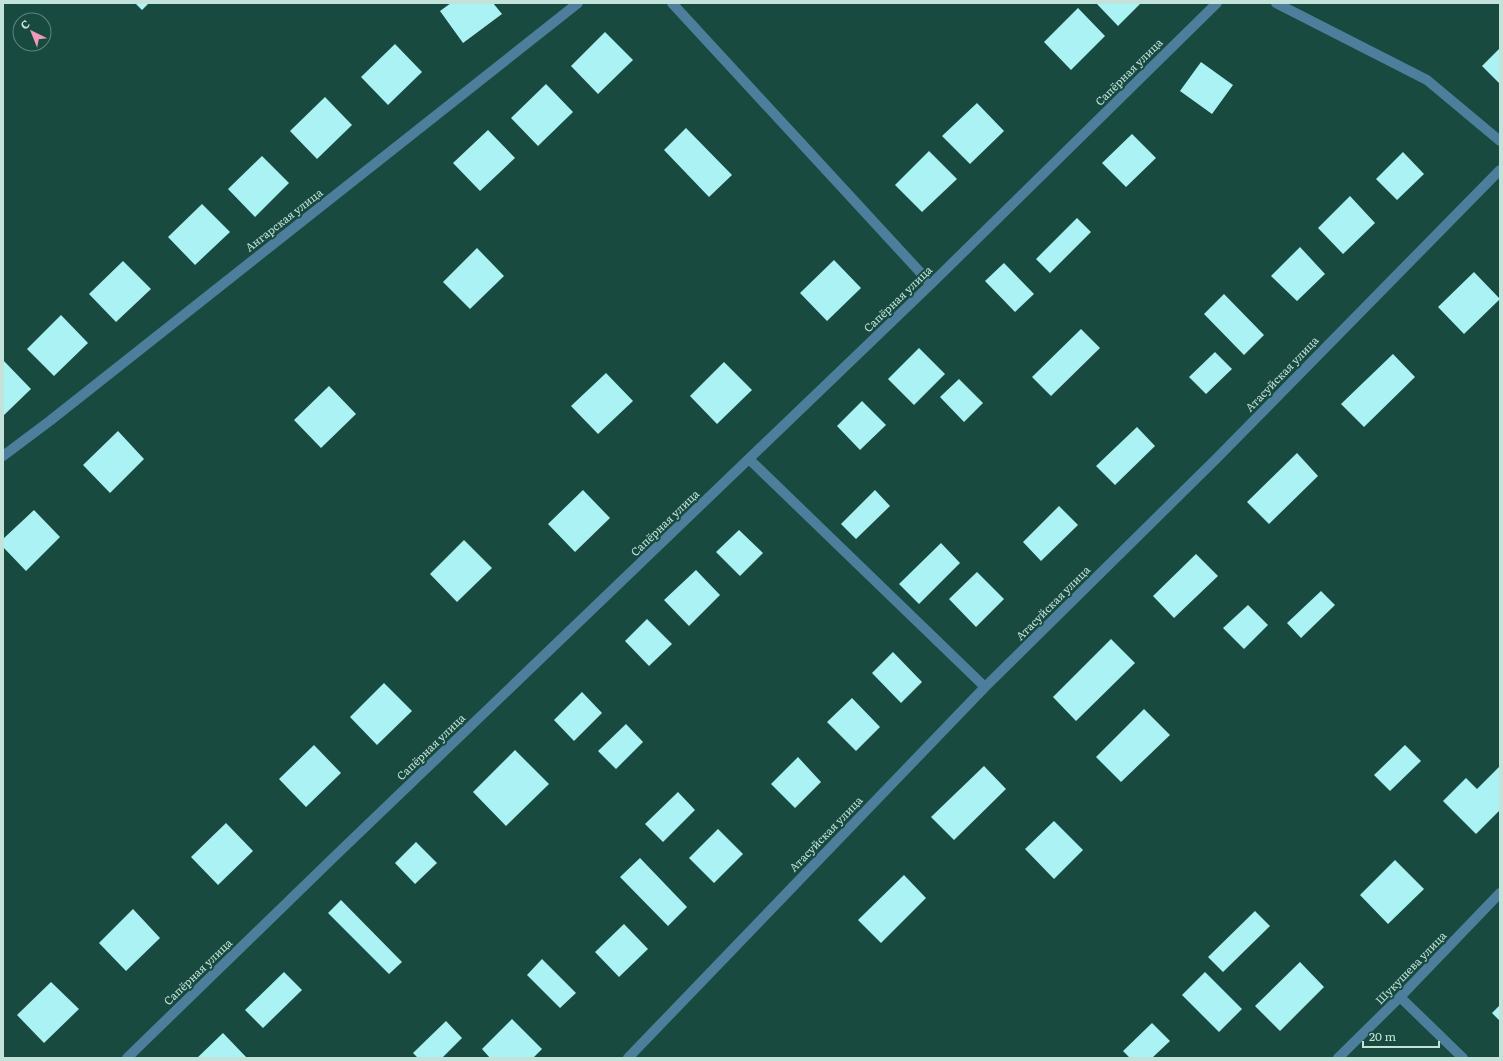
<svg xmlns="http://www.w3.org/2000/svg" width="1503" height="1061" font-family="Literata,serif">
	<style>
		.building { fill: #abf2f4 }
		.lines { fill: none; stroke-linecap: round; stroke-linejoin: round }
		.minor { stroke: #4d7e9c; stroke-width: 10 }
		.labels { text-anchor: middle; stroke-width: 4; stroke-linejoin: round; paint-order: stroke }
		.street-label { font-size: 11px; fill: #c2e2da; stroke: #184a40 }
	</style>
	<rect width="100%" height="100%" fill="#184a40"/>
	<path class="building" d="M135,3H149L142,10Z
		M451,3H493L502,14L463,43L440,11Z
		M1096,3H1141L1118,26Z
		M1078,8L1105,36L1071,70L1044,42Z
		M605,32L633,60L598,94L571,66Z
		M395,44L422,72L388,105L361,77Z
		M1500,48V84L1482,66Z
		M1201,62L1233,85L1212,114L1180,91Z
		M546,84L573,112L538,146L511,118Z
		M325,97L352,125L317,159L290,131Z
		M977,103L1004,131L970,164L942,136Z
		M686,128L732,175L709,197L664,150Z
		M488,130L515,158L480,191L453,163Z
		M1132,134L1156,158L1126,187L1102,163Z
		M929,151L957,179L922,212L895,185Z
		M1403,152L1424,174L1397,200L1376,179Z
		M262,156L289,183L255,217L228,189Z
		M1350,196L1375,223L1343,254L1318,228Z
		M202,204L230,232L195,265L168,237Z
		M1077,218L1091,232L1050,273L1036,259Z
		M1300,247L1325,274L1297,301L1271,276Z
		M477,248L504,276L470,309L443,282Z
		M834,260L861,288L827,321L800,293Z
		M123,261L151,289L116,322L89,294Z
		M1004,263L1034,294L1015,312L985,281Z
		M1474,272L1500,299L1464,334L1438,307Z
		M1224,294L1264,335L1244,355L1204,314Z
		M61,315L88,343L54,376L27,349Z
		M1081,329L1100,348L1051,396L1032,377Z
		M919,348L945,374L914,405L888,379Z
		M1215,352L1232,369L1206,394L1189,377Z
		M1393,354L1415,377L1364,427L1341,404Z
		M3,360L31,389L3,416Z
		M724,362L752,390L717,424L690,396Z
		M606,373L633,401L598,434L571,406Z
		M959,379L983,403L964,422L940,397Z
		M329,386L356,414L321,448L294,420Z
		M862,401L886,425L860,450L837,426Z
		M1137,427L1155,446L1115,485L1096,466Z
		M118,431L144,459L110,493L83,465Z
		M1297,453L1318,476L1269,524L1247,502Z
		M583,490L610,518L575,552L548,524Z
		M875,490L890,506L856,539L841,524Z
		M1059,506L1078,525L1041,561L1023,542Z
		M34,510L60,537L26,571L3,547V539Z
		M739,530L763,553L740,576L716,552Z
		M464,540L492,568L457,602L430,574Z
		M941,543L960,563L919,604L899,584Z
		M1196,554L1218,576L1174,618L1153,596Z
		M696,570L720,595L689,626L664,600Z
		M977,572L1004,599L976,627L949,599Z
		M1321,591L1335,605L1301,638L1287,623Z
		M1248,605L1268,625L1244,649L1223,628Z
		M647,619L672,644L649,666L625,641Z
		M1111,639L1135,663L1076,721L1053,697Z
		M893,652L922,682L901,703L872,673Z
		M384,683L412,711L377,745L350,717Z
		M582,692L602,713L574,741L554,720Z
		M852,698L880,727L856,751L827,722Z
		M1144,709L1170,735L1121,782L1096,757Z
		M626,724L643,742L616,769L598,751Z
		M314,745L341,773L306,807L279,779Z
		M1405,745L1421,761L1390,791L1374,775Z
		M515,750L549,784L506,826L473,792Z
		M798,757L821,782L795,808L771,784Z
		M984,766L1006,789L954,840L931,817Z
		M1500,766V810L1476,834L1443,801L1466,778L1477,789Z
		M678,792L695,810L663,842L645,824Z
		M1054,821L1083,850L1054,879L1025,849Z
		M226,823L253,851L218,885L191,857Z
		M718,829L743,854L714,883L689,858Z
		M416,842L437,863L415,884L395,863Z
		M640,858L687,907L668,926L620,877Z
		M1395,860L1424,889L1388,924L1360,895Z
		M904,875L926,898L881,943L858,920Z
		M341,900L402,962L389,974L328,913Z
		M133,909L160,938L126,971L99,943Z
		M1255,911L1270,926L1223,972L1208,957Z
		M624,924L648,949L619,977L595,952Z
		M542,959L576,993L560,1008L527,975Z
		M1300,962L1324,987L1280,1031L1255,1006Z
		M284,972L302,990L263,1028L245,1010Z
		M1205,972L1242,1009L1219,1032L1182,995Z
		M51,982L79,1009L44,1043L17,1015Z
		M1500,1005V1021L1492,1013Z
		M512,1019L542,1049L533,1058H490L482,1049Z
		M446,1021L462,1038L442,1058H418L413,1053Z
		M1152,1023L1170,1041L1152,1058H1130L1123,1051Z
		M223,1033L247,1058H197Z"/>
	<g class="lines">
		<path class="minor" d="M672,3L931,284
			M1276,3L1427,80L1500,141
			M3,456L51,420L578,3
			M749,459L985,687
			M1400,997L1463,1058
			M127,1058L334,857L931,284L1217,3
			M628,1058L985,687L1216,459L1500,170
			M1338,1058L1400,997L1500,893"/>
	</g>
	<g class="labels">
		<g class="street-label">
			<text transform="translate(1129 72) rotate(-45)" y="4">Сапёрная улица</text>
			<text transform="translate(284 220) rotate(-38)" y="4">Ангарская улица</text>
			<text transform="translate(898 299) rotate(-44)" y="4">Сапёрная улица</text>
			<text transform="translate(1282 374) rotate(-46)" y="4">Атасуйская улица</text>
			<text transform="translate(665 523) rotate(-44)" y="4">Сапёрная улица</text>
			<text transform="translate(1053 603) rotate(-45)" y="4">Атасуйская улица</text>
			<text transform="translate(431 747) rotate(-44)" y="4">Сапёрная улица</text>
			<text transform="translate(826 834) rotate(-46)" y="4">Атасуйская улица</text>
			<text transform="translate(1411 968) rotate(-46)" y="4">Шукушева улица</text>
			<text transform="translate(198 972) rotate(-44)" y="4">Сапёрная улица</text>
		</g>
	</g>
	<rect width="1503" height="1061" fill="none" stroke="#c2e2da" stroke-width="8"/>
	<g transform="translate(32 32) rotate(317)"><circle r="19" fill="#184a40" stroke="#5c877e"/>
	<path d="M0-3L7 15L0 10L-7 15Z" fill="#ef9ab8"/>
	<text y="-6" font-size="11" font-weight="bold" text-anchor="middle" fill="#c2e2da">С</text>
	</g>
	<path d="M1363 1041v6h76v-6" fill="none" stroke="#c2e2da" stroke-width="2"/>
	<text x="1369" y="1041" font-size="12" fill="#c2e2da" stroke="#184a40" stroke-width="3" paint-order="stroke">20 m</text>
</svg>
